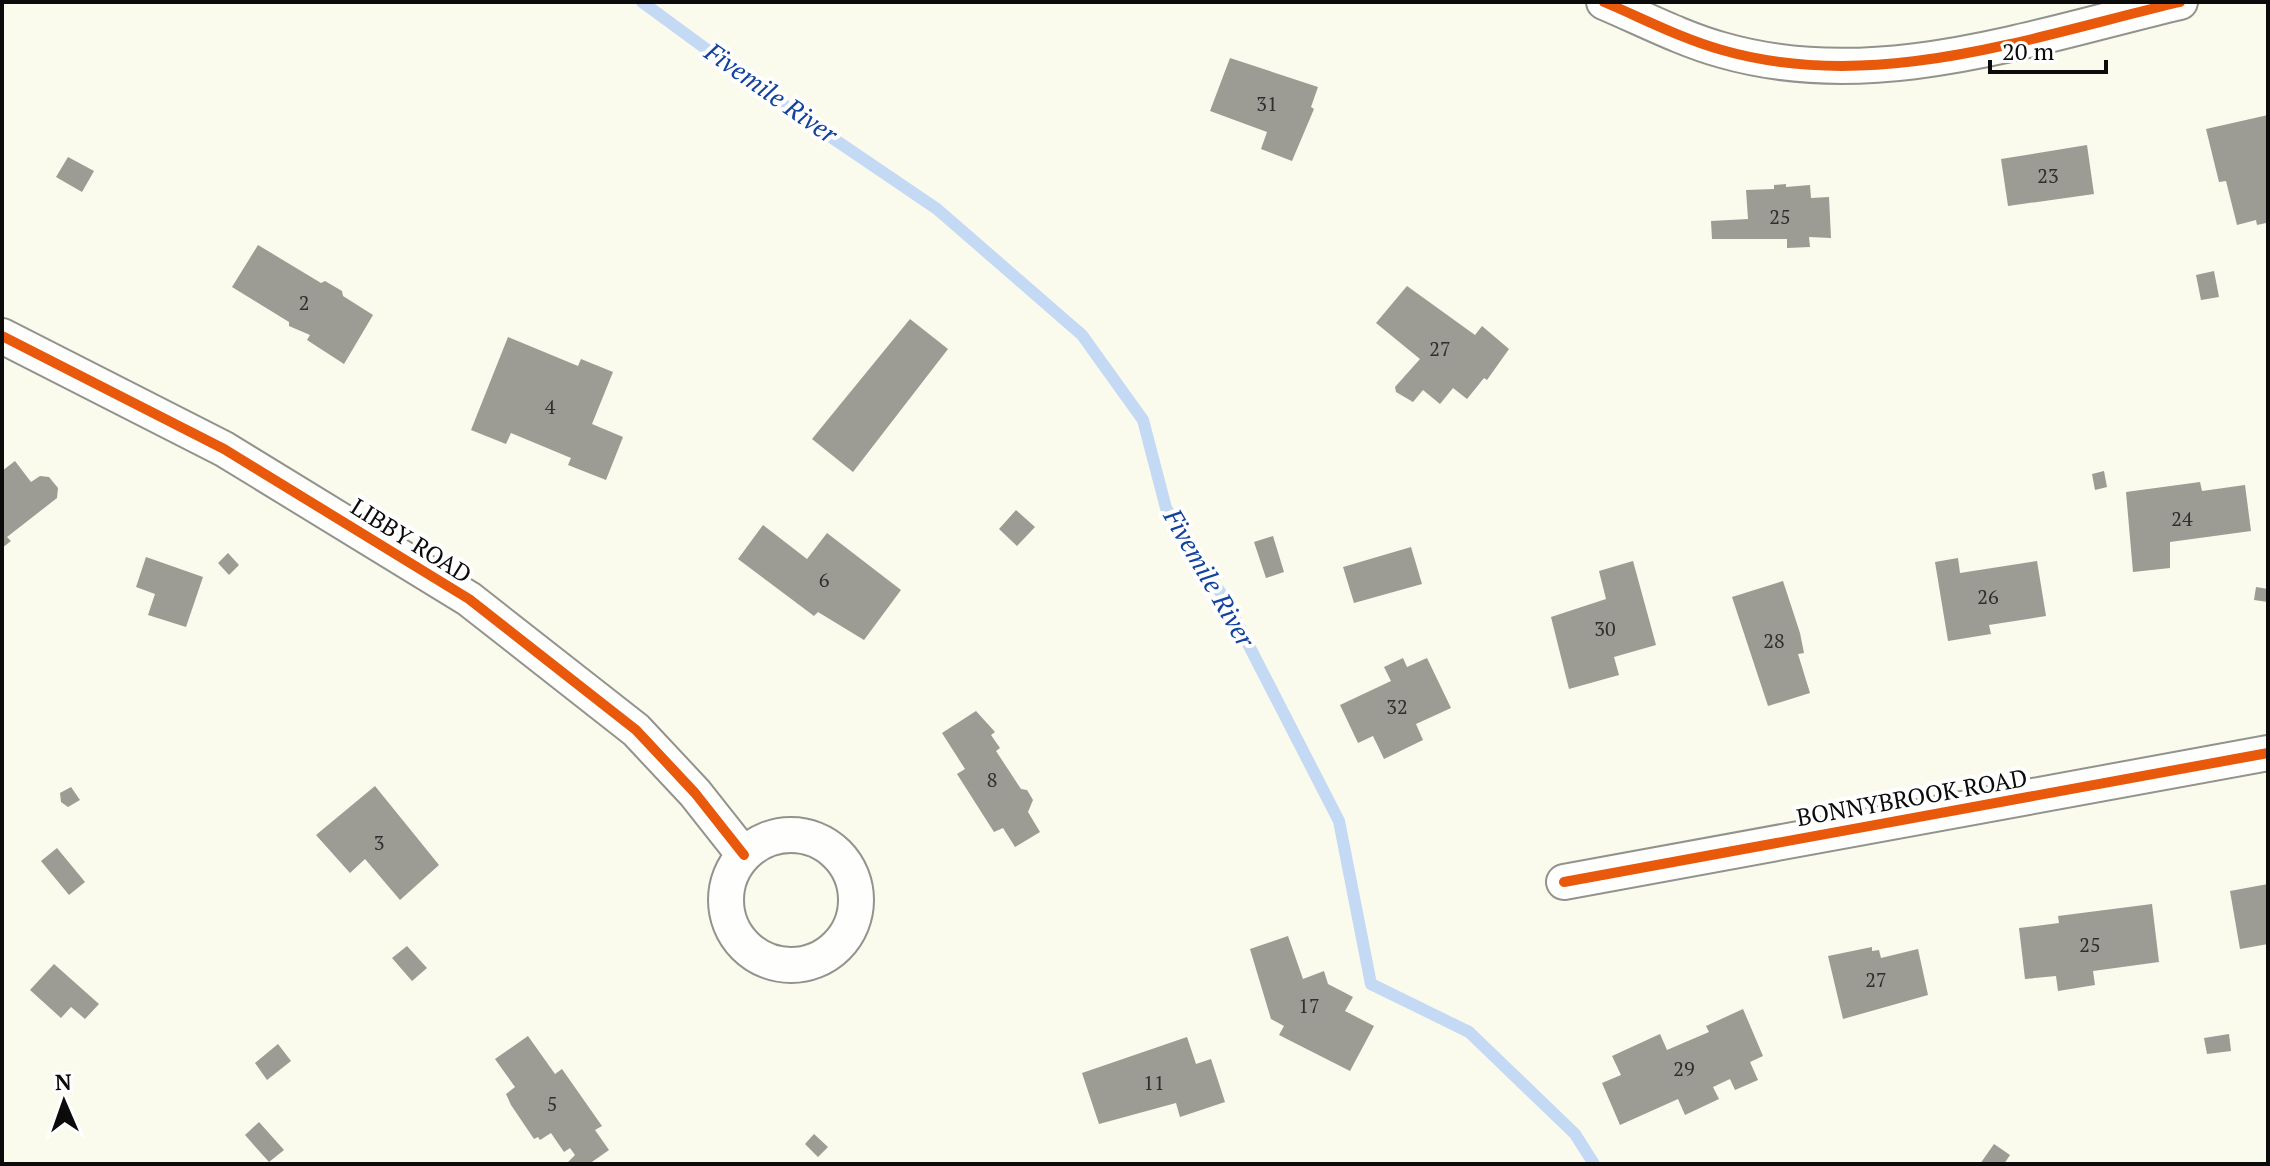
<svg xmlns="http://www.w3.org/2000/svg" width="2270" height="1166" font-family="'PT Serif',serif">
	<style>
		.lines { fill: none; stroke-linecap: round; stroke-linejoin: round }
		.stream { stroke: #c3d9f4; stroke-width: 12 }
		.building { fill: #9c9b94 }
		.minor-casing { stroke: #93938d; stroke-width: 38 }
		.minor { stroke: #fefefc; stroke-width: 34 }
		.cycleway-casing { stroke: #fff; stroke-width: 15 }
		.cycleway { stroke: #e8590c; stroke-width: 10 }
		.labels { text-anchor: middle; stroke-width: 8; stroke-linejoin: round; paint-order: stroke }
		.number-label { font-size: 20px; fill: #2f2f2d }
		.street-label { font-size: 24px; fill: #0b0b0b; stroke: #fff }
		.water-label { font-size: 26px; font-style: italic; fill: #13439d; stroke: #fff }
	</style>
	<rect width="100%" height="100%" fill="#fafaed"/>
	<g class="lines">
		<path class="stream" d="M642,2L769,95L937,209L1082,335L1143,420L1166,508L1226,601L1339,821L1371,984L1469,1032L1575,1134L1594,1164"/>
	</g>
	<path class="building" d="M1230,58L1318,87L1311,107L1314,109L1292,161L1261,149L1267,132L1210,111Z
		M2268,115V219L2266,223L2257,225L2256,220L2237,225L2226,181L2219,182L2206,129Z
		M2087,145L2094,194L2008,206L2001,159Z
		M68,157L94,171L82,192L56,177Z
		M1786,184V187L1810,185L1811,198L1829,197L1831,238L1809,237L1810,247L1787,248V239H1712L1711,221L1748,219L1746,190L1774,189V185Z
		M258,245L321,283L325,281L342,291L343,296L373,315L344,364L307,340L310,335L289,326V322L232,287Z
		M2214,271L2219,297L2201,300L2196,275Z
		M1407,286L1475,335L1482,326L1509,349L1487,380L1484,378L1467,399L1453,388L1440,404L1423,390L1413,402L1396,392L1395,387L1420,359L1376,323Z
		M910,319L948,349L853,472L812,439Z
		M508,337L578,366L581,359L613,372L592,424L623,437L606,480L568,465L571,458L511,433L506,444L471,430Z
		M15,461L31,482L40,476L49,477L58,488L57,498L7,537L11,541L2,548V471Z
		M2104,471L2107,487L2095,490L2092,474Z
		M2200,482L2202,491L2245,485L2251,531L2170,542V568L2133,572L2126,492Z
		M1016,510L1035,527L1017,546L999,529Z
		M763,525L807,559L827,533L901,590L864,640L818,612L814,616L738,559Z
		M1273,536L1284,572L1266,578L1254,542Z
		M1411,547L1422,584L1354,603L1343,567Z
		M228,553L239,565L229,575L218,563Z
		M146,557L203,577L186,627L148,615L155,594L136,587Z
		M1958,558L1960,573L2037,561L2046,616L1989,625L1991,634L1948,641L1935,562Z
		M1633,561L1656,645L1614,657L1619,675L1569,689L1551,617L1606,599L1599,571Z
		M1783,581L1800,633L1804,653L1798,654L1810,693L1768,706L1732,597Z
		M2256,587L2268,589V602L2254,600Z
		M1403,658L1407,667L1427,658L1451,708L1416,724L1423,740L1384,759L1373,736L1358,743L1340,705L1391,681L1384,667Z
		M976,711L995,732L991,735L1000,748L996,751L1021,789L1027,790L1033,800L1028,812L1040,832L1015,847L1003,828L994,832L957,774L965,769L942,733Z
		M375,786L439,865L400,900L365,859L350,873L316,835Z
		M71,787L80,800L68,807L61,802L60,793Z
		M57,848L85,882L69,895L41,861Z
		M2268,884V944L2240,949L2230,891Z
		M2152,904L2159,962L2093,971L2095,985L2058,991L2056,976L2025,979L2019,928L2059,923L2058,916Z
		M1288,936L1303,979L1324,971L1328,984L1353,997L1345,1011L1374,1026L1350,1071L1279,1035L1284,1026L1271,1019L1250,949Z
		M407,946L427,968L412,981L392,958Z
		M1872,947V951L1879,950L1881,958L1918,949L1928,995L1843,1019L1828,956Z
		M54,964L99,1004L85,1019L71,1007L61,1018L30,990Z
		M1743,1009L1763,1056L1750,1062L1758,1080L1735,1090L1730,1079L1713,1087L1719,1099L1685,1115L1678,1099L1620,1125L1602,1083L1621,1075L1612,1056L1660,1034L1667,1050L1709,1032L1706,1026Z
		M2229,1034L2231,1051L2207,1054L2204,1038Z
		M528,1036L555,1074L562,1069L602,1126L595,1130L609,1150L589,1164H566L575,1155L570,1148L564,1152L551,1133L540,1140L538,1137L534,1139L511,1105L506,1094L515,1087L495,1059Z
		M1187,1037L1196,1064L1211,1059L1225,1102L1180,1117L1176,1103L1099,1124L1082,1073Z
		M278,1044L291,1061L267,1080L255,1063Z
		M259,1122L284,1150L269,1162L245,1135Z
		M814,1134L828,1147L818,1157L805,1144Z
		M1994,1144L2010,1155L2004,1164H1980Z"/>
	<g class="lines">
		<g class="minor-casing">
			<path id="minor" d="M1604,2C1642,18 1682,39 1722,50C1875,94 2031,37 2180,2
				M2,336L224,449L469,599L636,730L695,793L744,855
				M726 900a65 65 0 1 1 130 0a65 65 0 1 1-130 0Z
				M1564,882L2268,753"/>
		</g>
		<use href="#minor" class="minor"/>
		<g class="cycleway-casing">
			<path id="cycleway" d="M1604,2C1642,18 1682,39 1722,50C1875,94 2031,37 2180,2
				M2,336L224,449L469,599L636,730L695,793L744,855
				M1564,882L2268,753"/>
		</g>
		<use href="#cycleway" class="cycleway"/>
	</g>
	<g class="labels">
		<g class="number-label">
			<text x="1267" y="111">31</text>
			<text x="2048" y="183">23</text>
			<text x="1780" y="224">25</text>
			<text x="304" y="310">2</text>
			<text x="1440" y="356">27</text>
			<text x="550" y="414">4</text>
			<text x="2182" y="526">24</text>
			<text x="824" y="587">6</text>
			<text x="1988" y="604">26</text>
			<text x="1605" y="636">30</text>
			<text x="1774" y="648">28</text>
			<text x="1397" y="714">32</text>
			<text x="992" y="787">8</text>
			<text x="379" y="850">3</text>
			<text x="2090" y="952">25</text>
			<text x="1876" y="987">27</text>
			<text x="1309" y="1013">17</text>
			<text x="1684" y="1076">29</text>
			<text x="1154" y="1090">11</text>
			<text x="552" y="1111">5</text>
		</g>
		<g class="street-label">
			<text transform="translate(411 541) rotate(32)" y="8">LIBBY ROAD</text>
			<text transform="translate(1912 798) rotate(-10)" y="8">BONNYBROOK ROAD</text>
		</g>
		<g class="water-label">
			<text transform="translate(771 93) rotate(35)" y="9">Fivemile River</text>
			<text transform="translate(1209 578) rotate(60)" y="9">Fivemile River</text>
		</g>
	</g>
	<rect width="2270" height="1166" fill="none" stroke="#0b0b0b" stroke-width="8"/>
	<g transform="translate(64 1102) rotate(358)" stroke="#ffffff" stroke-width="6" paint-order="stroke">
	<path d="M0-6L14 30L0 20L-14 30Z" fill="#0b0b0b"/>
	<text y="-12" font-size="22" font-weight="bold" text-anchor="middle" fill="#0b0b0b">N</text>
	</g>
	<path d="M1990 60v12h116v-12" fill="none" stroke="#0b0b0b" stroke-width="4"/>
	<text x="2002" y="60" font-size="24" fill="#0b0b0b" stroke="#ffffff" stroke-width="6" paint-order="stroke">20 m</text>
</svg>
